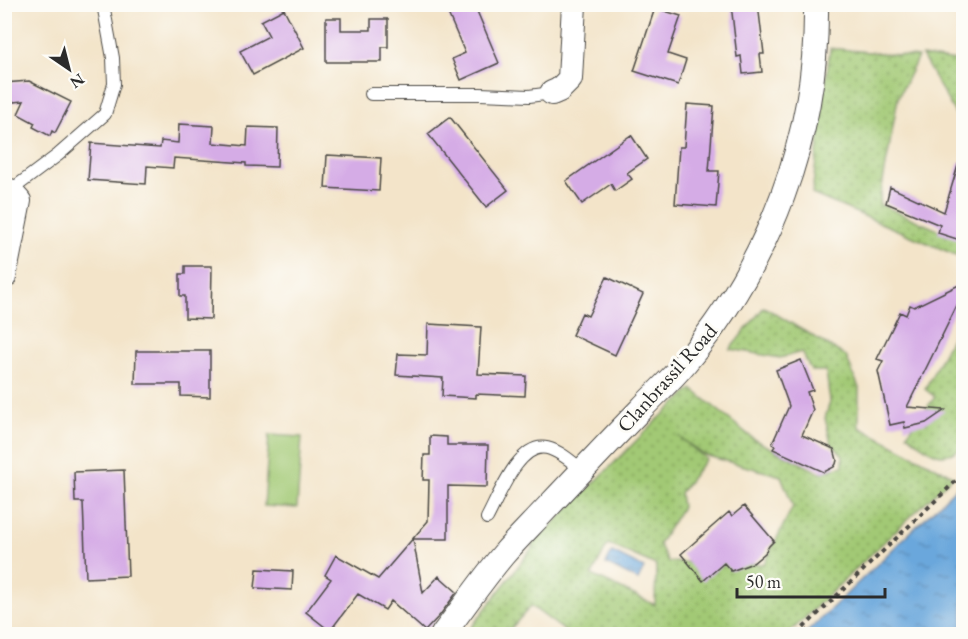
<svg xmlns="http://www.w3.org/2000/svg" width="968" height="639" font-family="'EB Garamond',serif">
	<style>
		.park { fill: #a2c974; stroke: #667a50; stroke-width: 1.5 }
		.garden { fill: url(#garden-dots); stroke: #667a50; stroke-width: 1.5; fill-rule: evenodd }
		.water { fill: url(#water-ripples); stroke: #4b6984; stroke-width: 1.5 }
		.building { fill: #d5ace6 }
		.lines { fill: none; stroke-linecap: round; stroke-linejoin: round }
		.service-casing { stroke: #494743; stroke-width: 14 }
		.minor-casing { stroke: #494743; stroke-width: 26 }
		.path { stroke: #494743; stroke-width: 4; stroke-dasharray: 4.5 4.5; stroke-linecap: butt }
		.service { stroke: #fff; stroke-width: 12 }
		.minor { stroke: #fff; stroke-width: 24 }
		.labels { text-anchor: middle; stroke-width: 6; stroke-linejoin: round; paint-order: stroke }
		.street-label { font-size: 21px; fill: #2b2b2b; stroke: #fdfcf7 }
	</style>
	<defs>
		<pattern id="garden-dots" width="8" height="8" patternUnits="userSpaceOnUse" patternTransform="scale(1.5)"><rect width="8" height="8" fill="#a2c974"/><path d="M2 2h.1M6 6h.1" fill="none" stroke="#84a35f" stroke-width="1.8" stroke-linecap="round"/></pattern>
		<pattern id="water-ripples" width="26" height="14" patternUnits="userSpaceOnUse" patternTransform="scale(1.5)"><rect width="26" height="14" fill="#6ba7dc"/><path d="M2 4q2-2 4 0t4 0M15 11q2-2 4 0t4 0" fill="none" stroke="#5888b3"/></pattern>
	</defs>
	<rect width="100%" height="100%" fill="#fdfcf7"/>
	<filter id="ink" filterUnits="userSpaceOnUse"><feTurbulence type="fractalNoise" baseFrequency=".0167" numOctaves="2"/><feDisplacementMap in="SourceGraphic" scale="12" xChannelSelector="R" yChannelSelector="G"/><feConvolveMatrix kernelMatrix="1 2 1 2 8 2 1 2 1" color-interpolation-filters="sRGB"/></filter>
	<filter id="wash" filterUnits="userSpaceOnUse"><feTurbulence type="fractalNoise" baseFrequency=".008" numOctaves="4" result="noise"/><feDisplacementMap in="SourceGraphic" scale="24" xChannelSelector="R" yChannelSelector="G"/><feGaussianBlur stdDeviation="1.35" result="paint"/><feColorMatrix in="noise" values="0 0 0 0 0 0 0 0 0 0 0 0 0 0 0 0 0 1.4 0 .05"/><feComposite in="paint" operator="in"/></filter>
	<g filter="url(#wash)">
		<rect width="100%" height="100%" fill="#f3e4c9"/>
		<path class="park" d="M269,435L302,437L297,508L264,506Z"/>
		<path class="garden" d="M830,48L918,57L898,98L879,204L963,241V258L812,194Z
			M922,56L963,62V139L960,122Z
			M764,307L846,356L859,388V427L953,476L788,634H569L531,606L506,634H466L533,547L531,546L656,421L692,389L755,440L820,473L843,466V455L831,443L825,418L830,402L826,371H811L802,352L780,358L730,349ZM678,436L704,455L781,476L793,506L764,564L668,562L659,544L682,507L680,493L706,459ZM608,544L656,565L655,605L592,575Z
			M963,324V447C939,465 927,449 907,434L935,397L925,389L958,325Z"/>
		<path class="water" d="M963,481V634H805L951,493Z
			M612,552L644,568L638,580L606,564Z"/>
		<g id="blocks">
			<path class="building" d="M463,4H474L499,63L461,80L452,59L465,53L447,11Z
				M731,4H758L764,54H760L762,72L743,74L741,56L737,57Z
				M655,8L681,16L668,54L686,60L678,85L634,71Z
				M284,9L304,48L253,75L240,51L269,36L261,21Z
				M326,18H341V30H371V19H388V47H382V62H326Z
				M29,81L71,102L55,133L52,131L50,136L33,127L35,123L18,114L24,101L4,103V83Z
				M687,104L714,106L709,171H719L716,207L675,204L679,147H684Z
				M450,117L508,190L486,207L428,134Z
				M179,124L214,126L213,143L247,146L248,127L278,128L277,167L246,166V163L174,158L173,168L147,166L146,184L88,180L91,143L160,148L161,141L178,143Z
				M631,135L647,159L627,173L632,179L615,191L611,184L582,204L566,181Z
				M327,155L381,158L379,191L325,188Z
				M959,162H963V241L938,233L940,225L886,203L890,187L944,212Z
				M185,266H212L211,319L185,318V296H180V274H185Z
				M607,277L643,294L615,355L572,335L582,313L588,316Z
				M963,283V293L907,407L945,410L926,423L905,428L904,422L890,425L878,371L883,361L877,359L900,312L906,315L910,305L914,307Z
				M428,324L481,327L478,374L526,376L525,396L476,394V398L442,396L443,378L396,375L398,354L427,355Z
				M136,351H210V397L181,396V384H135Z
				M801,360L813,390L807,392L813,410L802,435L834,449L837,460L836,464L834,467L824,472L773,449L775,446L772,444L789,406L776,370Z
				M430,436L447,437V445H488L487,487L448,486V539H413L423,593L439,576L457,592L440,615L425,631L391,601L385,610L358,594L330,631L306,612L331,579L325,575L336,555L378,579L428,521L429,480H423L424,455H430Z
				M124,470L128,576L86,578L83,502H75L74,472Z
				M744,506L774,541L769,546L765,553L753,563L731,571L724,563L703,581L681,554L729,512L732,516Z
				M257,569L293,571L292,590L255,588Z"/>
		</g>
	</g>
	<g filter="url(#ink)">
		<use href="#blocks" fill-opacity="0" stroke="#494743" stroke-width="1.5"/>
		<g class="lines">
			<g class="service-casing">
				<path id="service" d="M371,94H480L529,96L552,93
					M10,191L58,155L105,114L114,84L113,58L103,4
					M487,518C498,498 519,441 547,448C560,451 572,462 582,470"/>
			</g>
			<g class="minor-casing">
				<path id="minor" d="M552,93L559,90L570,79L574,4
					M4,191H10L19,201L4,277
					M443,634C463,608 482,580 503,555C516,540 530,526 544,511C576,477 608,443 641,409C655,394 671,380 685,363C769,264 818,135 816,4"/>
			</g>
			<path class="path" d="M797,634L964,473"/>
			<use href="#service" class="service"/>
			<use href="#minor" class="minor"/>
		</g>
	</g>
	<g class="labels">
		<g class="street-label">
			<text transform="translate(667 378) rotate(-48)" y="7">Clanbrassil Road</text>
		</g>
	</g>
	<rect width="968" height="639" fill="none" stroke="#fdfcf7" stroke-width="24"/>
	<g transform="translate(69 69) rotate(145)" stroke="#fdfcf7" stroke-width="4.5" paint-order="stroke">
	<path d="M0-4.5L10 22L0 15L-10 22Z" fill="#2b2b2b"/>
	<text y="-9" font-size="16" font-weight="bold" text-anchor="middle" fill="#2b2b2b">N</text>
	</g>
	<path d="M737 588v9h148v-9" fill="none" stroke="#2b2b2b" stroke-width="3"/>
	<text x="746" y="588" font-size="18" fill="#2b2b2b" stroke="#fdfcf7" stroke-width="4.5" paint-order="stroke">50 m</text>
</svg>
